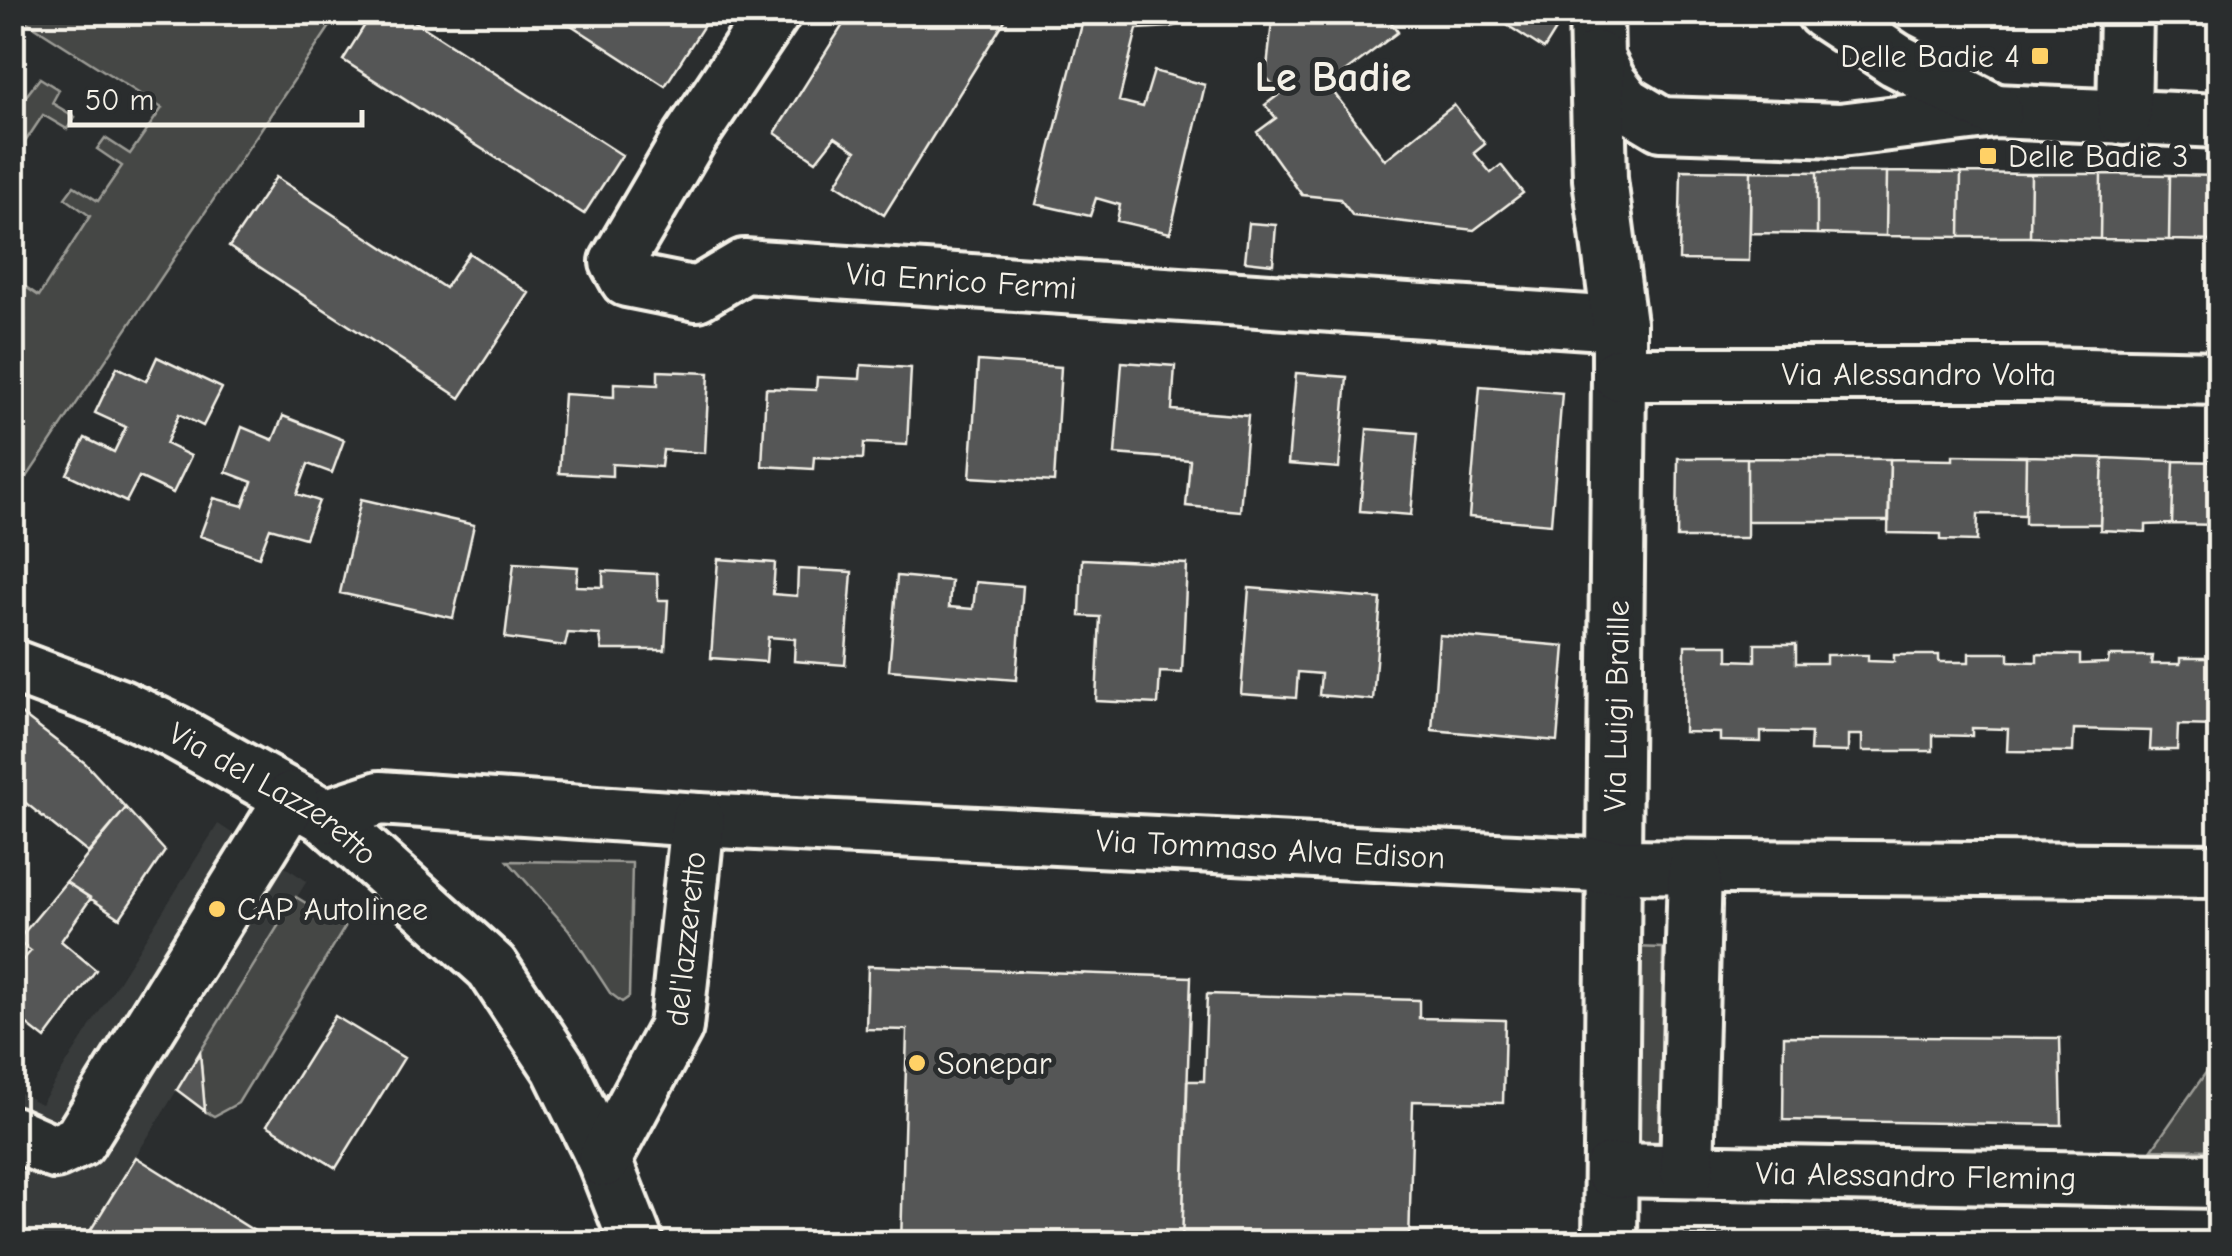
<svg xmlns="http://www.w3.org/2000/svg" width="2232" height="1256" font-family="'Comic Neue',sans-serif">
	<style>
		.built { fill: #373a3a }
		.green { fill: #444645; stroke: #9c9c96; stroke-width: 2.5 }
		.building { fill: #555756; stroke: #f4f1e8; stroke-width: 2.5 }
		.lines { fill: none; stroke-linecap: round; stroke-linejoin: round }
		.minor-casing { stroke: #f4f1e8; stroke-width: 60 }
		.minor { stroke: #2a2d2e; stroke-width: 52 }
		.poi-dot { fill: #ffd166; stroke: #2a2d2e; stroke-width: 4 }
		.labels { text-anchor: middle; stroke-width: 10; stroke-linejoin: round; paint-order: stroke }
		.poi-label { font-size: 32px; fill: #f4f1e8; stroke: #2a2d2e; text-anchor: start }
		.street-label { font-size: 32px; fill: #f4f1e8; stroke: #2a2d2e }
		.district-label { font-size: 42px; font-weight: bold; fill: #f4f1e8; stroke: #2a2d2e }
	</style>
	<rect width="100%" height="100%" fill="#2a2d2e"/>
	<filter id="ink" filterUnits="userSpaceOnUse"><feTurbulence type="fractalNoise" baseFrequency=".01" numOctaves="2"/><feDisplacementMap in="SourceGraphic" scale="20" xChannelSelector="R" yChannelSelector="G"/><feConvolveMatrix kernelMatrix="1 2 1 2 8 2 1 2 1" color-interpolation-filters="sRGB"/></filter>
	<g filter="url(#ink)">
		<path class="built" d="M218,824L307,881L82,1243H13L12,1089L41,1104Z"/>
		<path class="green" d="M13,13H339L13,498V339L25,320L13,311V285L15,280L39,296L90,216L65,198L74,186L98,201L122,166L97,149L105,138L130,154L162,108Z
			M40,78L59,90L52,103L75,117L67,129L43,115L13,160V113Z
			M508,861L632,863L629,997L622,1002L610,993L569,930Z
			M296,897L345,927L238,1103L214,1116L205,1111L200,1052Z
			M1631,947L1663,948L1660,1147L1628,1146Z
			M2219,1054V1150L2152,1149Z"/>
		<path class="building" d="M373,12H400L622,155L584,214L343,60Z
			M551,12H697L708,19L665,86Z
			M851,12H1010L884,215L836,184L856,151L835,137L816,161L775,133Z
			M1046,12H1211L1171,27L1137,29L1119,101L1143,107L1154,71L1205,85L1170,233L1117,221L1120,205L1096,198L1090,216L1036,204L1082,24Z
			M1273,12H1384L1398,32L1328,85L1385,160L1454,105L1485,144L1474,153L1491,173L1501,165L1523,193L1474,230L1353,216L1340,199L1302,195L1257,132L1276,118L1265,105L1281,93L1266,77Z
			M1487,12H1567L1544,49Z
			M1681,170L1751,171L1749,261L1679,260Z
			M1751,171L1817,172V234L1750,233Z
			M1817,172H1887L1886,236L1817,234Z
			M1887,172L1961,173L1960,237L1886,236Z
			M1961,173L2031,174L2030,237H1960Z
			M2031,174H2101L2100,239L2030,237Z
			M2101,174L2170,175L2169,240L2100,239Z
			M2170,175L2220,176V241L2169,240Z
			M276,177L445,288L469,253L529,293L460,398L229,247Z
			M1249,223L1276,225L1273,264L1245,261Z
			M157,357L222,388L203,426L179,414L166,444L191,456L173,493L139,477L126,502L67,474L85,438L114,452L126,427L95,413L117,367L146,381Z
			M978,361L1061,367L1054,482L970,477Z
			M1122,362L1175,366L1172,410L1248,416L1240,511L1186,506L1190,460L1115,454Z
			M861,365L911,368L907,445L864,443L863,459L814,457L813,469L762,466L766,388L816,390L817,377L860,379Z
			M658,371L709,373L705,453L663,450L661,467L612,464V476L559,473L564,394L614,397V383L658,385Z
			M1296,373L1347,377L1339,468L1288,464Z
			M1480,386L1562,393L1551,524L1469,517Z
			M283,416L344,440L332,473L308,464L297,494L319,501L305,538L270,528L259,557L200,536L214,498L243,506L252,482L226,472L242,427L273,440Z
			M1367,429L1418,433L1411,515L1360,511Z
			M1953,455L2026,456L2025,515L1978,514L1977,541L1941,540V534L1888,533L1890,459L1953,460Z
			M2026,456L2103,458L2100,524H2025Z
			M1678,458H1747V538H1677Z
			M1747,458L1890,459L1889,521H1747Z
			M2103,458L2174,461L2172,524L2146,525V532L2100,530Z
			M2174,461L2220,462V525L2172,524Z
			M361,499L474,525L453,618L340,593Z
			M718,559L775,563L773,594L797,596L798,569L852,572L845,665L794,661L795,639L768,637L766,662L711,658Z
			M1082,559L1187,564L1182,673L1160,672L1158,704L1096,701L1100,617L1080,616Z
			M514,563L578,567L576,586L603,587V571L657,574L658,600H668L665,650H602L600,635L568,633L565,646L505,638Z
			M897,576L951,581L949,607L973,609L976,582L1023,586L1016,680L889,670Z
			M1249,588L1381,599L1373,700L1319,695L1321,674L1298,672L1296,698L1241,694Z
			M1439,635L1565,646L1557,741L1432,730Z
			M1755,644H1796V663H1826V655H1868V661L1894,662V655H1939V662H1969V653H2009V661L2037,662V654L2080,655V664L2108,663L2109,656H2152L2151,664H2180V658H2219L2220,650V726L2178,725L2177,750H2150L2151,731L2074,729L2073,752L2007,751L2008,729L1972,728V736L1933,735V751H1862V735H1848V752L1810,751L1811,733L1761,732V742L1720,741V733L1684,732L1685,645H1728V660L1755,661Z
			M12,707L85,763L126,808L88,853L12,792Z
			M126,808L165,851L120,918L66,882Z
			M66,882L91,898L61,941L96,970L45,1039L12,1013V972L31,951L17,941Z
			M868,966L1191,977L1182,1244H901L907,1030L866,1029Z
			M1207,994L1419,1000V1018L1505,1020L1503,1103L1413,1101L1409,1244H1182L1187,1081H1204Z
			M335,1016L404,1058L336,1168L267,1125Z
			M1784,1036L2060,1038L2062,1125L1783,1120Z
			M200,1052L205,1111L177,1090Z
			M136,1157L275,1244H82Z
			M1859,1235L1983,1237V1244H1859Z
			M1658,1236H1732L1731,1244H1658Z
			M1788,1236L1836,1237V1244H1788Z"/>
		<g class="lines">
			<g class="minor-casing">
				<g id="minor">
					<path id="s1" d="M774,12L689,139L617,262L627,280L697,294L744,266L1619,324"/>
					<path d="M1596,12L1597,58L1610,83L1626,103L1661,124L1840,130L1995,111L2220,121"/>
					<path d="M1823,12L1896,60L1995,111"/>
					<path d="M1597,58L1600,179L1619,324V374L1610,1244"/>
					<path d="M2124,118L2126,12"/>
					<path id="s2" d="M1619,374H2038L2220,378"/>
					<path id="s3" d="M12,666L119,706L175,732L325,816L492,967L559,1068L604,1160L637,1244"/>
					<path id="s4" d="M325,816L380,798L698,820L1614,866L2220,871"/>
					<path d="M12,1133L55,1152L79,1141L292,798"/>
					<path id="s5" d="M604,1160L676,1027L698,820"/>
					<path id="s6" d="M1611,1170L2220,1181"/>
					<path d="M1687,1171L1695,868"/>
				</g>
			</g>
			<use href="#minor" class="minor"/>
		</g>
	</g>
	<g class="poi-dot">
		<rect x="2030" y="46" width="20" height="20" rx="5"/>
		<rect x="1978" y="146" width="20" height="20" rx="5"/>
		<circle cx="217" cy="909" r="10"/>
		<circle cx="917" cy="1063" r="10"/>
	</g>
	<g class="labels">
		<g class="poi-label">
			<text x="2020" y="67" text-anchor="end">Delle Badie 4</text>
			<text x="2008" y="167">Delle Badie 3</text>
			<text x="237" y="920">CAP Autolinee</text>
			<text x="937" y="1074">Sonepar</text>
		</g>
		<g class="street-label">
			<text dy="11" stroke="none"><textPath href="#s1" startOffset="660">Via Enrico Fermi</textPath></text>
			<text dy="11" stroke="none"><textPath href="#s2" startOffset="300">Via Alessandro Volta</textPath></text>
			<text transform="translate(1616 706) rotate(-89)" y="11">Via Luigi Braille</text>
			<text dy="11" stroke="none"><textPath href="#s3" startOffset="292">Via del Lazzeretto</textPath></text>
			<text dy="11" stroke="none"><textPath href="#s4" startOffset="950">Via Tommaso Alva Edison</textPath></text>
			<text dy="11" stroke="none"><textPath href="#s5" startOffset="240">del'lazzeretto</textPath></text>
			<text dy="11" stroke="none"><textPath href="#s6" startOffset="305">Via Alessandro Fleming</textPath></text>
		</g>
		<g class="district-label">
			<text x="1333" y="91">Le Badie</text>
		</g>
	</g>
	<rect width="2232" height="1256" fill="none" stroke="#2a2d2e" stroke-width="50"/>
	<rect x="25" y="25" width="2182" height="1206" fill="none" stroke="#f4f1e8" stroke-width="4" filter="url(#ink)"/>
	<path d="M70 110v15h292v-15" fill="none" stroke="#f4f1e8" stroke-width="5"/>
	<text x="85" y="110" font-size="30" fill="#f4f1e8" stroke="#2a2d2e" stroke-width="8" paint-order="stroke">50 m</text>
</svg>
